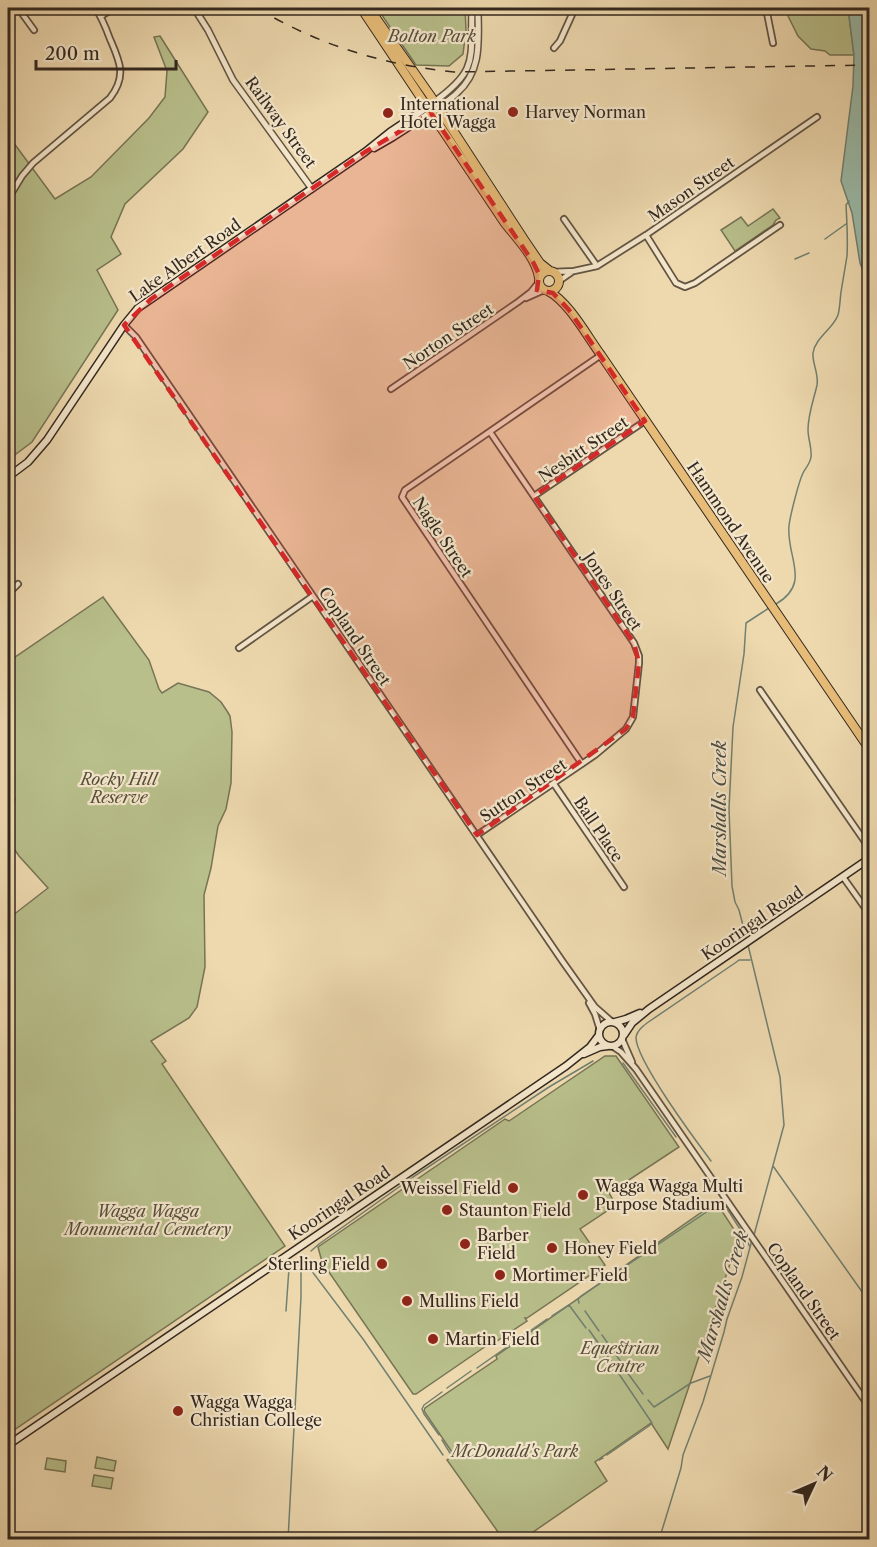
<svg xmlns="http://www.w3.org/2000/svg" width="877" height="1547" font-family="'Libre Caslon Text',serif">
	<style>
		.green { fill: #b8bf8b; stroke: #767455; stroke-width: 1.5 }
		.water { fill: #9abaa8; stroke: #718071; stroke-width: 1.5 }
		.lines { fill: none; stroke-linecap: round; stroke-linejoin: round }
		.stream { stroke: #718071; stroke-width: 1.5 }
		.minor-casing { stroke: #625443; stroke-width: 8 }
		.tertiary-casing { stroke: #625443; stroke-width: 8 }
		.secondary-casing { stroke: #33281f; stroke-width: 9 }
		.trunk-casing { stroke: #33281f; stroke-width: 10 }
		.minor { stroke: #f4e6cb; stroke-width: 4.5 }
		.tertiary { stroke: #f4e6cb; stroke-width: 5 }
		.secondary { stroke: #f4e6cb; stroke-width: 6 }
		.trunk { stroke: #e7bc78; stroke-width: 8 }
		.rail { stroke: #33281f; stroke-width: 1.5; stroke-dasharray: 10 10; stroke-linecap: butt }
		.marked { fill: #d62828; fill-opacity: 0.2; stroke: #d62828; stroke-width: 4.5; stroke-dasharray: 12 8; stroke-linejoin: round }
		.poi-dot { fill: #8f2418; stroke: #f4e6cb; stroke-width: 2 }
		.labels { text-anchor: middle; stroke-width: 4.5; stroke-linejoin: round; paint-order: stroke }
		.park-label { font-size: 16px; font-style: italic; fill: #544e3a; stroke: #f4e6cb }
		.poi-label { font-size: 16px; fill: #33281f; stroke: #f4e6cb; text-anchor: start }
		.street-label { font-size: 16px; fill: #33281f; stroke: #f4e6cb }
		.water-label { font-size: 18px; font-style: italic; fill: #4d4c41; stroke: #f4e6cb }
	</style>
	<rect width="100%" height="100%" fill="#eed9af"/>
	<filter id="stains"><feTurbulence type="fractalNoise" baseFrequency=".00333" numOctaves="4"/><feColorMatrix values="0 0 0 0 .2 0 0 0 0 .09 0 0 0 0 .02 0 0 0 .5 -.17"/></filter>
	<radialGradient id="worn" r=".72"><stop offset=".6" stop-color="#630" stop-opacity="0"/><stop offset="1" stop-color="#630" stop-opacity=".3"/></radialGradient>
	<path class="green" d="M377,8H465L466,30L463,54L449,66L416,65Z
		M786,8H848L854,55H830L825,51L811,49L798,36L788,16Z
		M160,36L208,112L183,149L125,204L111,237L121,254L97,270L118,310L32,442L8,460V135L55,199L91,177L149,118L165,97L167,71L154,37Z
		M773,209L780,218L776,220L773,225L735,251L721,230L741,217L748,226Z
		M103,597L149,660L159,689L162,693L178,683L209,692L221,702L227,711L230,716L232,732L231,783L226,809L218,826L211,868L204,895L205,967L197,1007L189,1018L151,1041L166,1061L162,1064L285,1246L8,1434V919L48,888L19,856L8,840L15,799L8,795V662Z
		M605,1056H616L679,1147L609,1193L616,1205L580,1229L605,1265L527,1318H525L527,1321L491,1345L489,1344L416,1394H413L322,1262L318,1247L505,1119L509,1121Z
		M716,1202L739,1237L668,1449L651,1423L595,1462L607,1481L523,1539H503L447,1460L454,1455L424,1411L425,1408L497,1359L496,1356Z
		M97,1457L116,1461L114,1471L95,1468Z
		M47,1458L66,1461L65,1472L45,1469Z
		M94,1475L113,1478L111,1489L92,1486Z"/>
	<path class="water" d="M848,8H869V285L860,263L852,213L841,181L853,86L854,55Z"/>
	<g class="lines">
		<path class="stream" d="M825,239L846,224
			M795,259L809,253
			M776,604C812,583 786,557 789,526C790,516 799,481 803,473C806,467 810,464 811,457C812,447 808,439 808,430C808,414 814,399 817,385C819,374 812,363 813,353C815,338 833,329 838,315C840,308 840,299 841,292C843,280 845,268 847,256C848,239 847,222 846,205L849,201
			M747,941L739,910L735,902L732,886L729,809L733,727L744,654L746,623L769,608
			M748,945L780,1077L784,1125L754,1235
			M623,1063L676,1137
			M711,1161C696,1141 635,1059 636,1037C637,1031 642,1027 647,1023L735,963L739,960H750
			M773,1166L870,1303
			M311,1251L319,1244L413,1177L549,1087L593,1061
			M579,1303L578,1299L581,1296L720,1203L724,1204L745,1237L750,1247
			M286,1311L289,1268L292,1265L308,1266L363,1339L443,1455
			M585,1311L599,1331
			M552,1316L569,1305L586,1328
			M589,1330L611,1361
			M602,1335L621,1362
			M477,1368L547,1319
			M624,1368L643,1394
			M447,1388L471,1371
			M648,1400L654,1407L691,1383L710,1376
			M439,1435L424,1414L422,1409L424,1405L442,1392
			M442,1440L450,1453
			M607,1455L649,1426L652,1423L613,1365
			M599,1460L603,1458
			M288,1540L301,1297V1266L306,1257
			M659,1540L681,1468L683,1455L703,1402L724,1332L727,1319L742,1277L752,1240"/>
		<g class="minor-casing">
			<path id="minor" d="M18,8L34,30
				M766,8L773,43
				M101,16L114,8
				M554,48L560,41L575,8
				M8,199L22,176L33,163L110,98C127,76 120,62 110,39C106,28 102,17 95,8
				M564,219L597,266
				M646,235L676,283L685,287L695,283L780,225
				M552,272L574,271L597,266L646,235L817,117
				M559,281L572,272
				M526,298L544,290
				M124,325L136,337L563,962L595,1007L611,1021
				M391,389L518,302L531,292L539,282
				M534,496L645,421
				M8,594L18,584
				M239,648L313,596
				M760,690L870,849
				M582,764L402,497L405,490L601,355
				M554,784L624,887
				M477,835L595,755L626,729L633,717L639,663V656L634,643L490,432
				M843,877L870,915
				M589,1003L595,1014L600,1030
				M622,1039L632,1062
				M612,1046L621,1052L636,1069L870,1408"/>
		</g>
		<g class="tertiary-casing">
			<path id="tertiary" d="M194,8L208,30L233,80L312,189
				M434,102C480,69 470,58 472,8
				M438,108C444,103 451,99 457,93C483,70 478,39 478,8"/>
		</g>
		<g class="secondary-casing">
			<path id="secondary" d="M374,148L393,137L438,108
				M8,477L28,462L47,440L124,325L138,308L365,152L390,132L429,106
				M599 1034a12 12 0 1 1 24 0a12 12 0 1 1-24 0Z
				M615,1022L626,1019L640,1013
				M624,1035L632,1023L649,1009L870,858
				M584,1054L600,1047L608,1046
				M8,1445L566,1066L590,1047L599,1035"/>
		</g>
		<g class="trunk-casing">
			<path id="trunk" d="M361,8L504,222C516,238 536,257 539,278
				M369,8L430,95L525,241L540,263L550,271
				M539 281a10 10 0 1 1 20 0a10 10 0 1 1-20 0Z
				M548,291C569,302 587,336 601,355L870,750"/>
		</g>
		<use href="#minor" class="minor"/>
		<use href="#tertiary" class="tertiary"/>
		<use href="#secondary" class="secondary"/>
		<use href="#trunk" class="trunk"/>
		<path class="rail" d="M257,8C318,45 384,65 454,72L870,65"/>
	</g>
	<path class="marked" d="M431,113L533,262L539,274L537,290L553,293L569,310L645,421L534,496L634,643L639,663L633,717L626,729L477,835L124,325L151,299L365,152Z"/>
	<g class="poi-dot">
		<circle cx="513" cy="112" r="6"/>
		<circle cx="388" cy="113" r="6"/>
		<circle cx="513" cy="1188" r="6"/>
		<circle cx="583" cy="1195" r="6"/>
		<circle cx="447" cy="1210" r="6"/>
		<circle cx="465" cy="1244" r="6"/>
		<circle cx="552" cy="1248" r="6"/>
		<circle cx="382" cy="1264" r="6"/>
		<circle cx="500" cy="1275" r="6"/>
		<circle cx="407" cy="1301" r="6"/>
		<circle cx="433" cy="1339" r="6"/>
		<circle cx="178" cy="1411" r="6"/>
	</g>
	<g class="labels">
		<g class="park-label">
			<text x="432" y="42">Bolton Park</text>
			<text x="119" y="785">Rocky Hill<tspan x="119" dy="18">Reserve</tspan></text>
			<text x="148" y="1217">Wagga Wagga<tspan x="148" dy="18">Monumental Cemetery</tspan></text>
			<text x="620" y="1354">Equestrian<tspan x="620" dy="18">Centre</tspan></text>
			<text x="515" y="1457">McDonald's Park</text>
		</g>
		<g class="poi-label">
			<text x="400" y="110">International<tspan x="400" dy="18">Hotel Wagga</tspan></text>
			<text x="525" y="118">Harvey Norman</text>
			<text x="595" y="1192">Wagga Wagga Multi<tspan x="595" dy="18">Purpose Stadium</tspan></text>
			<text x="501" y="1194" text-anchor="end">Weissel Field</text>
			<text x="459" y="1216">Staunton Field</text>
			<text x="477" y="1241">Barber<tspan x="477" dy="18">Field</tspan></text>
			<text x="564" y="1254">Honey Field</text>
			<text x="370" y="1270" text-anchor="end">Sterling Field</text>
			<text x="512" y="1281">Mortimer Field</text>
			<text x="419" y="1307">Mullins Field</text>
			<text x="445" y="1345">Martin Field</text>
			<text x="190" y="1408">Wagga Wagga<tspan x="190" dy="18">Christian College</tspan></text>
		</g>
		<g class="street-label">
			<text transform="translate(281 122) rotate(54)" y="6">Railway Street</text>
			<text transform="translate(691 189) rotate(-35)" y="6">Mason Street</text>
			<text transform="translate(185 260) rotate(-35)" y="6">Lake Albert Road</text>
			<text transform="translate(448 336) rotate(-34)" y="6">Norton Street</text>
			<text transform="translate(583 449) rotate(-34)" y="6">Nesbitt Street</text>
			<text transform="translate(731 522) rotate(56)" y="6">Hammond Avenue</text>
			<text transform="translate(443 537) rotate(56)" y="6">Nagle Street</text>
			<text transform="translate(613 591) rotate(56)" y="6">Jones Street</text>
			<text transform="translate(355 636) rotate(56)" y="6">Copland Street</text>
			<text transform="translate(523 790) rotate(-34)" y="6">Sutton Street</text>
			<text transform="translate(599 829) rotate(56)" y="6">Ball Place</text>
			<text transform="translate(752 923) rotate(-34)" y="6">Kooringal Road</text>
			<text transform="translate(339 1203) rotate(-34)" y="6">Kooringal Road</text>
			<text transform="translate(804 1291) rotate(55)" y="6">Copland Street</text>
		</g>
		<g class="water-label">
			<text transform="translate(720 808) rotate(-90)" y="6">Marshalls Creek</text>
			<text transform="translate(723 1296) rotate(-73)" y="6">Marshalls Creek</text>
		</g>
	</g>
	<rect width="877" height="1547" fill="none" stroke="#eed9af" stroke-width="30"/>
	<rect x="9" y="9" width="859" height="1529" fill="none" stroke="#33281f" stroke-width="3"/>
	<rect x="15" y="15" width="847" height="1517" fill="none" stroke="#33281f" stroke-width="1.5"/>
	<g transform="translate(814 1484) rotate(46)" stroke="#f4e6cb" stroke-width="4.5" paint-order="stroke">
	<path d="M0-4.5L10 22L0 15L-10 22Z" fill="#33281f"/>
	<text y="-9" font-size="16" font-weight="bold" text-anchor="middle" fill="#33281f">N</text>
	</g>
	<path d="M36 60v9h140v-9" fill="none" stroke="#33281f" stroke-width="3"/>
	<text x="45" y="60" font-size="18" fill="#33281f" stroke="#f4e6cb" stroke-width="4.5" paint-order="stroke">200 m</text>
	<rect width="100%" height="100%" filter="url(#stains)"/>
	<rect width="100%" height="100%" fill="url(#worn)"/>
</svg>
